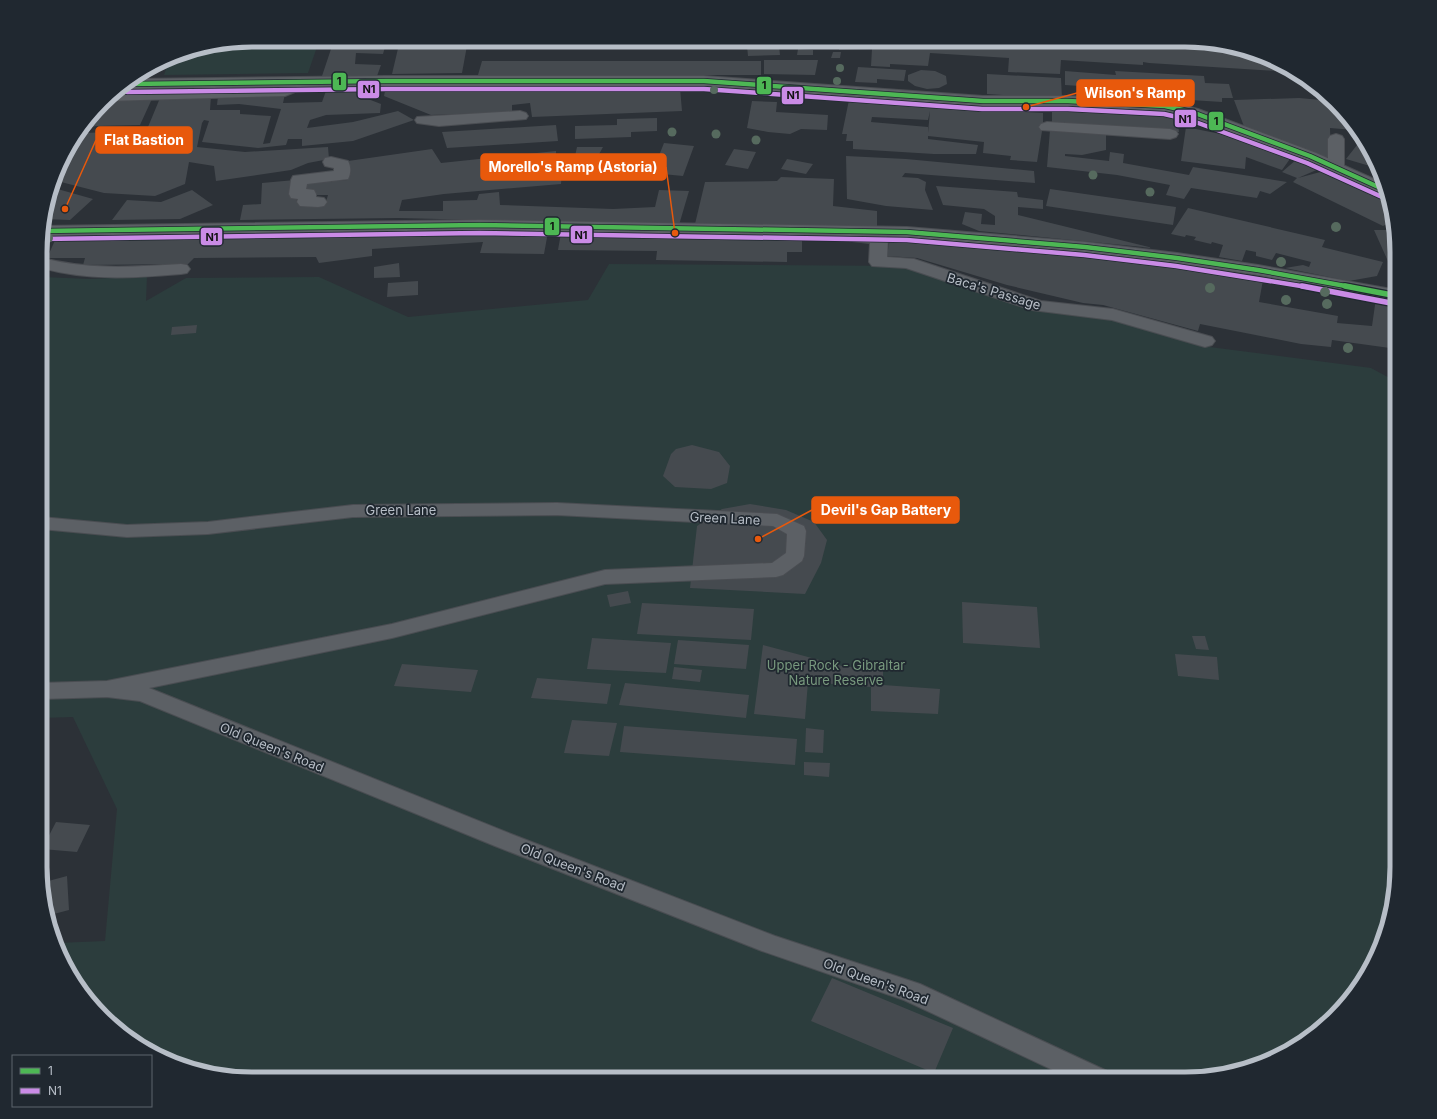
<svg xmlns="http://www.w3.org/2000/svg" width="1437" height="1119" font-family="Inter,sans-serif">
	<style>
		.green { fill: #2c3d3d }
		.building { fill: #454a4f; fill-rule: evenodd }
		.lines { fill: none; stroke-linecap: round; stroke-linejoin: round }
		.service-casing { stroke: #4a4d52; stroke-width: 2 }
		.pedestrian-casing { stroke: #4a4d52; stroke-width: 2 }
		.minor-casing { stroke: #4a4d52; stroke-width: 2 }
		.tertiary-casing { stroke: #4a4d52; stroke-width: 2 }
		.service { fill: #5c6065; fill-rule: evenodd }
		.pedestrian { fill: #5c6065; fill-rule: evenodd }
		.minor { fill: #5c6065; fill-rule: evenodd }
		.tertiary { fill: #5c6065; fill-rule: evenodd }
		.bus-1-far1-casing { stroke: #202830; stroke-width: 6 }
		.bus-1-casing { stroke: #202830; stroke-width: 8 }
		.bus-2-far1-casing { stroke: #202830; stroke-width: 6 }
		.bus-2-casing { stroke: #202830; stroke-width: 8 }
		.bus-1-far1 { stroke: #4db754; stroke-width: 4.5 }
		.bus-1 { stroke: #4db754; stroke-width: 5.5 }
		.bus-2-far1 { stroke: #ca8be6; stroke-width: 4.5 }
		.bus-2 { stroke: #ca8be6; stroke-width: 5.5 }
		.tree { fill: #566a5e }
		.labels { text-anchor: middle; stroke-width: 3.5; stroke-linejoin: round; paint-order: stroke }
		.street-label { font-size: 13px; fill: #b7bec7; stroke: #202830 }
		.park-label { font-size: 13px; fill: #78997e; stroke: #202830 }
		.rim { fill: none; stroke: #b7bec7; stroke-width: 5 }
		.leader { fill: none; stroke: #e8590c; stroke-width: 1.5 }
		.callout-dot { fill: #e8590c; stroke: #202830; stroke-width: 1.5 }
		.callout { fill: #e8590c; stroke: #e8590c; stroke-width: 1.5 }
		.callout-label { font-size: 14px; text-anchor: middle; font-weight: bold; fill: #fff }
		.line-badge { stroke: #202830; stroke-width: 1.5 }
		.pale-badge-label { font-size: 11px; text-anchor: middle; font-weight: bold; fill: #111 }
	</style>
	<rect width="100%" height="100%" fill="#2c3137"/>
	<path class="green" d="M319,41L308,73L164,75C166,70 168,62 171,58C189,40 291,41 319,41Z
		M609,264L907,266L1036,310L1109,319L1202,346L1371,368L1397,382V881L1381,948L1344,1007L1303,1043L1266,1063L1185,1079H238L171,1063L112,1026L62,961L57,943L105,941L117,809L73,717L41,718L42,277L90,279L147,276L146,301L186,278L319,277L408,317L588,300Z"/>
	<path class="building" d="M334,40H387L383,54L356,53L355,64L381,65L377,76H322Z
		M400,40H468L462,73L392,74Z
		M475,40H649V46H474Z
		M763,40H797L798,45H763Z
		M803,40H823L820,49L801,48Z
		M830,40H1083L1237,49L1266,56L1292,72L1149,63L1143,62V65L1061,60L1060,74L1008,72L1009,58L930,53L928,66L890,64V67L871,66L872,49L839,50L840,44H830Z
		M747,46H779L780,55L748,56Z
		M798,49L813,50V55H797Z
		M833,52H841L840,58H831Z
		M764,60H818L815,75L764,74Z
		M482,61H761V75H478Z
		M858,67L906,70L904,81L877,79V83L855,82Z
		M921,70L935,71L946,76L947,84L939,88L927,89L915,86L908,81V75Z
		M1065,71L1116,75L1115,71L1204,76L1205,83L1229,84L1233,98H1222V102L1080,93V86L1065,85Z
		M987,74L1061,78L1062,99L987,94Z
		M470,85L469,90L680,88L682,111L532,117L530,103L512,105V112L431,115L384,96L386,86Z
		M369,87L368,99L381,104L380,113L326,115L310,120L307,128L353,122L398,111L414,120L353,141L302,146V139H288L286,145L258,148L202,142L209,121L204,120L202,123L197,147L245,152L328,147L329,159L308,163L291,170L216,181L214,166L189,162L185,184L155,196L104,193L57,181L68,146L78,134L82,133L143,131L148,127L160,98L211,96L210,110H240V114L271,116L263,144L270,143L281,109L239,104L217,105L218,96L285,94L283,103L322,102L327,88Z
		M156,90L140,125L96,126L81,130L93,116L105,110L110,95L116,91Z
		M1299,98L1332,101L1361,134L1365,141H1360L1354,130L1330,128L1331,159L1245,129L1234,100Z
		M849,100L930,105V107L1043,113V125L1037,162L1010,160L1011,156L983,153L984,142L928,136V139L978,145L976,154H934L853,149V141H846L847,134H842ZM930,111L928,133V127L871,122L872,117L928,120Z
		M752,101L777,102L776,112L828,115L827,130L801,129L790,134L768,132L747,128Z
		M1052,107L1177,115L1179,132L1052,124Z
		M657,118V131L631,132V137L575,139V126L617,125V119Z
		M556,125L558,141L447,148L442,132Z
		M1186,127L1250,140L1292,156L1282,170L1246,157L1245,169L1181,161Z
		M1050,130L1106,134V150L1082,155L1065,154V156L1109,161L1110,152L1124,154L1123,163L1189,175L1193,167L1287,182L1270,194L1260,191L1257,198L1191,188L1184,199L1166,195L1170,185L1117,175L1047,167Z
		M664,143L694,146L683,176L652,173Z
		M1357,145L1369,148L1380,169L1346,159Z
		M577,147H603L598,156H575Z
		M432,149L441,163L556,151V167L514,168V172L562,170L561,184L444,194L402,200L399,211H443V201L477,200L479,194L499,192L500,205L613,209L655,207L659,190L689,191L679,225L398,218L240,220L243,205L261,204L262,183L295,180L297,203L300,205H325L328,195H312L303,191L304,183L347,180L348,161Z
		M734,149L756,152L748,169L725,165Z
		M846,156L906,159L1034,171L1035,183L905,173L902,177L918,178L926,182L925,190L933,210L886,206L847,199Z
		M787,159L813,164L806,174L781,169Z
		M1297,159L1321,168L1298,178L1324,171L1387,200L1391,222L1383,226L1293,182L1297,178L1282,172Z
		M781,177L834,179L833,206L877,211V228L695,224L705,182L777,181Z
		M936,186L1017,192L1018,197L1043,200V209L1018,207V215L1153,248L979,231L962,224L965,212L982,214L981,224L995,225V216L984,209L943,205Z
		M54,188L93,199L70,220L44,219Z
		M1050,189L1176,207L1173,225L1046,206Z
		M192,190L213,205L180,219L112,220L127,200L161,202Z
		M1188,208L1325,240L1322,247L1383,262L1377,276L1349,281L1285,268L1303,265L1309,267L1311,262L1276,253L1272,260L1256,256V252L1246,250L1242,261L1219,257L1223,245L1212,242L1211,244L1194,240L1196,237L1186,235L1185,237L1171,234Z
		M1392,228L1397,252V268H1391L1374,230H1391Z
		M485,231L548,232L544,254L480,253L483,242L372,249V256L319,263L316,257L194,258L188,264L83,265L85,258H47L57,236L185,239Z
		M561,233L802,237V252H787V262L656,260L657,251L558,250Z
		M890,238L1109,258L1208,270L1263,280L1259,302L1338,316L1337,323L1372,326L1376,298L1397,302V349L1332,340L1331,347L1301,344L1200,324L1198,331L1103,305L1083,303L1007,285L917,258L887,256Z
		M399,263L400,277L374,278V267Z
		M418,281V295L387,297L388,283Z
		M197,325L196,333L171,335L172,327Z
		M692,445L719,452L730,466L727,483L711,489L675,487L663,476L671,454L676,449Z
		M750,504L786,510L814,522L827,540L821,563L805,594L690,588L697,526L722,509Z
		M628,591L631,603L610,607L607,595Z
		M962,602L1037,607L1040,648L963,643Z
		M642,603L754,609L751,640L637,634Z
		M1192,636H1205L1209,650L1196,649Z
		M592,638L671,643L666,673L587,669Z
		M678,640L749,645L746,669L674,664Z
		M763,645L842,666L883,670V685L940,689L938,714L871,711V687L808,682L805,719L754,714Z
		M1175,654L1217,657L1219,680L1178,676Z
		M402,664L478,670L471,692L394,686Z
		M674,667L702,670L700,682L672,679Z
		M537,678L611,684L607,704L531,698Z
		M625,683L749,695L746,718L619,705Z
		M572,720L617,723L609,756L564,753Z
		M624,726L797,739L795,765L620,752Z
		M806,728L824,730L823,753L805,752Z
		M804,762L830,763L829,777L804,775Z
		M56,822L90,825L77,852L42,849Z
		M67,876L69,910L50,915L41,883Z
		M832,978L953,1028L934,1073L811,1021Z"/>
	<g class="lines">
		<g class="service-casing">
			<path id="service" d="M557,503L777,514L804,526L806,531L804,556L802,561L783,575L776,577L605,584L392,638L149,688L511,834L775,936L920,984L1107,1071L1111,1079H1072L904,1000L762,951L495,846L140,701L107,697L41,699V683L107,681L392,624L605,570L772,563L786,553L787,534L773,526L557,515L353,517L208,534L127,537L41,529V517L127,525L208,522L353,505Z"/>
		</g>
		<g class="pedestrian-casing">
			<path id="pedestrian" d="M294,77L299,79L302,82L295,92L285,96L106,101L113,92L283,86L289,79Z
				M520,111L526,113L528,116L526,119L439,126L417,123L415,120L417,117Z
				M1047,122L1170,129L1176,131L1178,134L1176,137L1170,139L1041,130L1039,127L1041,124Z
				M1336,134L1342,136L1344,139V167L1342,171L1336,172L1330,171L1328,167V139L1330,136Z
				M331,157L348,161C351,167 351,173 348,179L307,184L306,189L314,190L316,194V197L324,198L327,202L324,206L318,207L300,206L297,202L298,199L291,198L289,194L291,180L293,176L334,171V168L325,166L323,162L325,158Z
				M859,227L865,228L868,232L885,234L888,238L887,257L914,259L1041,301L1113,309L1212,337L1215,341L1212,345L1205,347L1112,320L1032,310L906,268L872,266L869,262L870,243L852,241L849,237L853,228Z
				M42,258C90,270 132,267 181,264L187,265L190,269L187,273L181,274C133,278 88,281 42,268Z"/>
		</g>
		<g class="minor-casing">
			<path id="minor" d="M480,220L907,227L1085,242L1177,253L1258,265L1397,290V302L1258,275L1177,263L1085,252L907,237L480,230L42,236V226Z"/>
		</g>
		<g class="tertiary-casing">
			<path id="tertiary" d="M386,76H704L983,96H1068L1165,101L1198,109L1316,153L1383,183L1386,195L1379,194L1304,159L1187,116L1165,111L1068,106H983L704,86H386L127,89L121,87L135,79Z"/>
		</g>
		<use href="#service" class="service"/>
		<use href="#pedestrian" class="pedestrian"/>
		<use href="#minor" class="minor"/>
		<use href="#tertiary" class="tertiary"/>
		<g class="bus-1-far1-casing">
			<path id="bus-1-far1" d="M127,84L386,81H704L983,101H1068L1165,106L1192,112L1310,156L1385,190
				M42,231L480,225L907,232L1085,247L1177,258L1258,270L1351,287"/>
		</g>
		<g class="bus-1-casing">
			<path id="bus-1" d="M1345,286L1397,296"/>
		</g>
		<g class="bus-2-far1-casing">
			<path id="bus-2-far1" d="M127,92L386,89H704L982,109H1068L1164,114L1190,120L1307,163L1382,197
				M42,239L480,233L907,240L1084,255L1176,266L1307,287"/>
		</g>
		<g class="bus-2-casing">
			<path id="bus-2" d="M1302,286L1396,304"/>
		</g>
		<use href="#bus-1-far1" class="bus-1-far1"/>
		<use href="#bus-1" class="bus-1"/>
		<use href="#bus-2-far1" class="bus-2-far1"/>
		<use href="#bus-2" class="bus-2"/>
	</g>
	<g class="tree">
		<circle cx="840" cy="68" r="4"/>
		<circle cx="837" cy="81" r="4"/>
		<circle cx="714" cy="90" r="4"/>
		<circle cx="672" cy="132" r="4.5"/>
		<circle cx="716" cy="134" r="4.5"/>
		<circle cx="756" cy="140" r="4.5"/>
		<circle cx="1093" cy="175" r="4.5"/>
		<circle cx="1150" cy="192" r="4.5"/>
		<circle cx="1336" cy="227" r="5"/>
		<circle cx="48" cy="238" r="5"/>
		<circle cx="1281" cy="262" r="5"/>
		<circle cx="1210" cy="288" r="5"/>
		<circle cx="1325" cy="292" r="5"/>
		<circle cx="1286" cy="300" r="5"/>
		<circle cx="1327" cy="304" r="5"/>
		<circle cx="1348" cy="348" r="5"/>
	</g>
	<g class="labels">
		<g class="street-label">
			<text transform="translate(994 291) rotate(17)" y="5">Baca's Passage</text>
			<text x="401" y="515">Green Lane</text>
			<text transform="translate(725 518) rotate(3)" y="5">Green Lane</text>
			<text transform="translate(272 747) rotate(22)" y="5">Old Queen's Road</text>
			<text transform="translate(573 867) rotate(21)" y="5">Old Queen's Road</text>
			<text transform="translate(876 981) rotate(20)" y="5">Old Queen's Road</text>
		</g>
		<g class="park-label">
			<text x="836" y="670">Upper Rock - Gibraltar<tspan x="836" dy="15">Nature Reserve</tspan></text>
		</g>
	</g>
	<path d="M0 0H1437V1119H0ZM252 47H1185A205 205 0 0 1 1390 252V867A205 205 0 0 1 1185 1072H252A205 205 0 0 1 47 867V252A205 205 0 0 1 252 47Z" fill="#202830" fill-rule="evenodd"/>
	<path class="rim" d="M252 47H1185A205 205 0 0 1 1390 252V867A205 205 0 0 1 1185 1072H252A205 205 0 0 1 47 867V252A205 205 0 0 1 252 47Z"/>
	<path class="leader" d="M1026 107L1077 93M65 209L96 140M675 233L666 167M758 539L812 510"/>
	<g class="callout-dot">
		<circle cx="1026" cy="107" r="4"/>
		<circle cx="65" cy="209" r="4"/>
		<circle cx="675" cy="233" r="4"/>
		<circle cx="758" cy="539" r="4"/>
	</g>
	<g class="callout">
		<rect x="1077" y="80" width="117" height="26" rx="4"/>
		<rect x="96" y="127" width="96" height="26" rx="4"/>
		<rect x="481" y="154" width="185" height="26" rx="4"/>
		<rect x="812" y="497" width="147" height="26" rx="4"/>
	</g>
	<g class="callout-label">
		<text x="1135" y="98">Wilson's Ramp</text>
		<text x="144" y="145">Flat Bastion</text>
		<text x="573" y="172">Morello's Ramp (Astoria)</text>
		<text x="886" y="515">Devil's Gap Battery</text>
	</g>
	<g class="line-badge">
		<rect x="332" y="72" width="15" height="19" rx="4" fill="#4db754"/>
		<rect x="756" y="76" width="16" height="19" rx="4" fill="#4db754"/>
		<rect x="357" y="80" width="23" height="19" rx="4" fill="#ca8be6"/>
		<rect x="781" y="86" width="23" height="19" rx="4" fill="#ca8be6"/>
		<rect x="1174" y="109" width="23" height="19" rx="4" fill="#ca8be6"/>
		<rect x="1208" y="111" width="16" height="20" rx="4" fill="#4db754"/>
		<rect x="544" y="217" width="16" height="19" rx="4" fill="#4db754"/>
		<rect x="570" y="225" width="23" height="19" rx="4" fill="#ca8be6"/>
		<rect x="200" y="227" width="23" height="19" rx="4" fill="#ca8be6"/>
	</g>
	<g class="pale-badge-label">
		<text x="339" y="85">1</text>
		<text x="764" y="89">1</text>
		<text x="369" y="93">N1</text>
		<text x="793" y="99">N1</text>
		<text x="1185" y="123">N1</text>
		<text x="1216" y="125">1</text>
		<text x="552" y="230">1</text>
		<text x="581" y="239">N1</text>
		<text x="212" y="241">N1</text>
	</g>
	<rect x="12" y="1055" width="140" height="52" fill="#202830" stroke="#5c646c"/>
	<rect x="20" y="1068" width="20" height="6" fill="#4db754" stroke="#5c646c"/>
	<text x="48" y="1075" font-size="12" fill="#b7bec7">1</text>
	<rect x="20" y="1088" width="20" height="6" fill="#ca8be6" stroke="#5c646c"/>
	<text x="48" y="1095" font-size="12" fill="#b7bec7">N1</text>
</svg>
